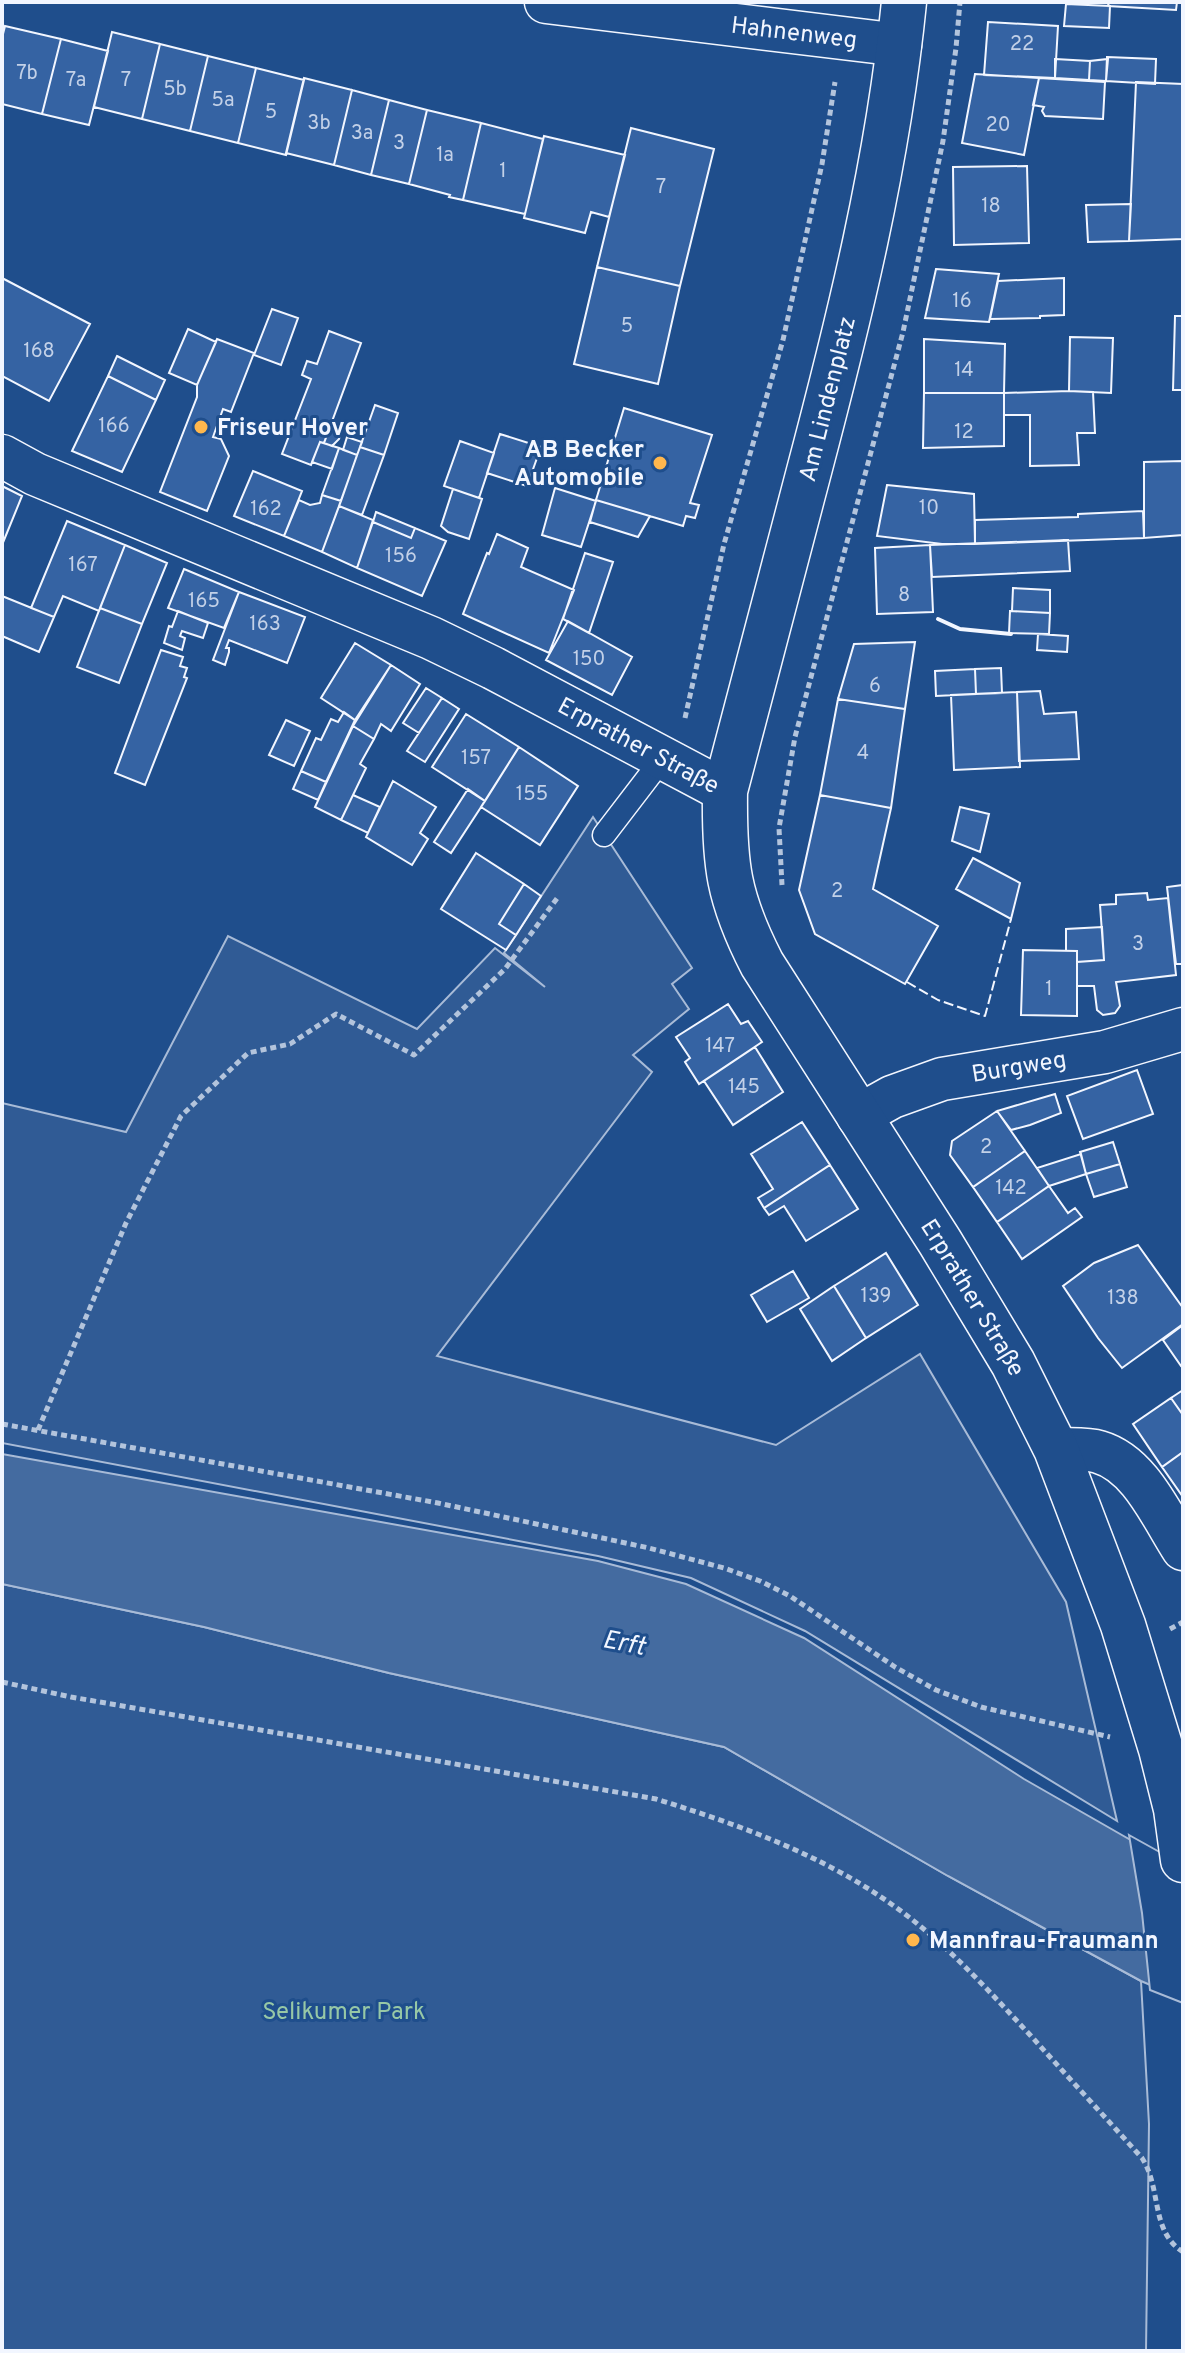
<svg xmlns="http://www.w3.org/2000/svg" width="1185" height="2353" font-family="Overpass,sans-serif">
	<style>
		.built { fill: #305b95; stroke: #a8bbd7; stroke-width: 2 }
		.water { fill: #446ba0; stroke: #a8bbd7; stroke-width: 2 }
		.pier { fill: #1f4e8c; stroke: #a8bbd7; stroke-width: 2 }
		.building { fill: #3563a3; stroke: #f2f6ff; stroke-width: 2 }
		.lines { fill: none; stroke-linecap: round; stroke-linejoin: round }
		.lane-casing { stroke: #f2f6ff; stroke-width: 25 }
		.street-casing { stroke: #f2f6ff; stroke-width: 45 }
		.secondary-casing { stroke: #f2f6ff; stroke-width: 47 }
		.path { stroke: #b3c4dc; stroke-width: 5; stroke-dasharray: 6 4; stroke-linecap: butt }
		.lane { stroke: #1f4e8c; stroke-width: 22 }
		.street { stroke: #1f4e8c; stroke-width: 42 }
		.secondary { stroke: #1f4e8c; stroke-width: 44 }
		.fence { stroke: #f2f6ff; stroke-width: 2; stroke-dasharray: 10 4; stroke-linecap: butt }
		.wall { stroke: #f2f6ff; stroke-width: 4 }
		.poi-dot { fill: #ffb74d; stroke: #1f4e8c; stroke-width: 3 }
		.labels { text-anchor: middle; stroke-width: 6; stroke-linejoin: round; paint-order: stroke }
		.number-label { font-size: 20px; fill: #c3d1e8 }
		.street-label { font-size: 24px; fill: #f2f6ff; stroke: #1f4e8c }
		.poi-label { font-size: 24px; font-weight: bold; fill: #f2f6ff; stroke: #1f4e8c; text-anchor: start }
		.park-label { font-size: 24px; fill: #97c8a6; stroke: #1f4e8c }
		.water-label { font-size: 26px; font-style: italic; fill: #f2f6ff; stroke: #1f4e8c }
	</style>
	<rect width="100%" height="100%" fill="#1f4e8c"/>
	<path class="built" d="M593,817L692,968L672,984L689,1009L633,1055L652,1072L437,1356L776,1445L920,1354L1066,1602L1117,1821L805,1631L691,1578L598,1556L2,1443V1103L126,1132L228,936L417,1029L495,948L545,987L504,953Z
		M2,1584L204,1627L389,1673L724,1747L948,1876L1141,1981L1149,2124L1146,2351H2Z"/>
	<path class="water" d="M2,1454L598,1561L686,1584L804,1638L1024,1779L1183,1870V1999L1141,1981L948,1876L724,1747L389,1673L204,1627L2,1584Z"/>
	<path class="pier" d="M1129,1835L1183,1865V2003L1150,1990L1142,1913Z"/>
	<path class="building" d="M1109,2H1177L1176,10L1108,6Z
		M1066,4L1110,6L1109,28L1064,26Z
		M988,22L1058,26L1055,78L984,75Z
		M5,26L61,39L42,114L2,104V38Z
		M112,32L160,44L142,119L94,107Z
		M61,39L108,51L89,125L42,114Z
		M160,44L208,56L190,131L142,119Z
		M208,56L256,68L238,143L190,131Z
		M1107,57L1156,59L1155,84L1106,81Z
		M1055,59L1090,61L1089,80L1055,78Z
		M1108,59L1106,81L1089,80L1090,61Z
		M256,68L304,80L286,155L238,143Z
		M975,74L1039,78L1024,155L962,143Z
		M304,78L352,90L334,165L286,153Z
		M1039,78L1105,82L1103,119L1045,116L1042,111L1044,107L1033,105Z
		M1136,82L1183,84V239L1129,241Z
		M352,90L389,100L371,175L334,165Z
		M389,100L427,110L409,184L371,175Z
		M427,110L481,123L463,200L449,197L450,195L409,184Z
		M481,123L543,139L525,214L463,200Z
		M631,128L714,149L680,286L597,267Z
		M544,136L625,155L609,217L591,212L585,233L524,218Z
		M1027,166L1029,243L954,245L953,167Z
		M1131,204L1129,241L1088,242L1086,205Z
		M597,267L680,286L658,384L574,364Z
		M936,269L999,274L989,322L925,318Z
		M2,278L90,324L49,401L2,376Z
		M1064,278V315L1040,316V318L990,319L998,281Z
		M272,309L298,318L281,365L254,355Z
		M1175,316H1183V390H1173Z
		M188,329L216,342L197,385L169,373Z
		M329,331L361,343L324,443L320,442L311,465L282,454L311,379L302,375L307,361L317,364Z
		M1070,337L1113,338L1111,393L1069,391Z
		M217,339L254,353L231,412L223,409L213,437L221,439L229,456L207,511L160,492L197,397V385Z
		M924,339L1005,344L1004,393H924Z
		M117,356L165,380L156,400L108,376Z
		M108,376L156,400L122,472L72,451Z
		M1069,391L1093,392L1095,433H1077L1079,465L1030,466V415H1004V393Z
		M924,393H1004V446L923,448Z
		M375,405L398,413L384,455L360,447Z
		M624,408L712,435L690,503L699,505L695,518L686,516L683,526L596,500Z
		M332,421L343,425L339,439L332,446L324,443Z
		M500,434L541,447L527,486L487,473Z
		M347,437L362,442L357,455L343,450Z
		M460,441L494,453L479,498L444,486Z
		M320,442L339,448L332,469L312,462Z
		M360,447L384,455L362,515L339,506Z
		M339,448L357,455L341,501L322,495Z
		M1183,461V535L1144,538V462Z
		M253,471L302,491L284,536L234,516Z
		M887,485L974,494L975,544H942L877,536Z
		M2,486L22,496L2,545Z
		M555,488L596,501L581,547L542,535Z
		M453,489L482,499L469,539L448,532L441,526Z
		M322,495L341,501L322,552L284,536L299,500L310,505L320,503Z
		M596,500L650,516L638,537L590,522Z
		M339,506L373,520L357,568L322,552Z
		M1143,511L1144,538L975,544V520L1078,517V514Z
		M376,512L415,528L411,538L373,522Z
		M67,521L125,545L99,611L63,596L54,617L31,608Z
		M373,522L411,538L415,528L446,541L422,596L357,568Z
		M497,534L528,548L521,567L574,590L549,653L463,614L487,553L489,554Z
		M1068,540L1070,571L932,577L930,545Z
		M125,545L167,563L142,624L100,608Z
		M930,545L933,612L877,614L875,548Z
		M585,553L613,562L589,633L563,619Z
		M184,569L239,592L224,628L168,608Z
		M1013,588L1050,590V613L1012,611Z
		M239,592L305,617L287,663L229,640L226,648H229V652L225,665L213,660Z
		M2,596L54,617L39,652L2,636Z
		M100,608L142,624L119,683L77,667Z
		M178,611L208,623L203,638L182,631L180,636L185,638L182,650L164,643L169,626L172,627Z
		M1010,611L1050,613L1049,634L1009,633Z
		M568,621L632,657L612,695L546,660Z
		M1038,634L1068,636L1067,652L1037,650Z
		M915,642L905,709L838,699L854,644Z
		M355,643L391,665L355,720L321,698Z
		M161,650L183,657L180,666L187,668L184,677L187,678L145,785L115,773Z
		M391,665L420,684L391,731L381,724L374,739L353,726Z
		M1001,668L1002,693L976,694L975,669Z
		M975,669L976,694L936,696L935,671Z
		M426,688L442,698L419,733L403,723Z
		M1040,691L1044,714L1076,712L1079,759L1019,761L1017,692Z
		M1017,692L1020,767L954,770L951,695Z
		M442,698L459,709L425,762L407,751Z
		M838,699L905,709L891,808L820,795Z
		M344,712L355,720L326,782L301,771L316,738L321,740L331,719L338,722Z
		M466,714L519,747L485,801L432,767Z
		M286,720L310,731L294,766L269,755Z
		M353,726L374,739L360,764L366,768L341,820L315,807Z
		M519,747L578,786L540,845L481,807Z
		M301,771L326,782L318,800L293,789Z
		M393,781L436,807L420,833L428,839L412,865L366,837Z
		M468,789L485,801L451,853L434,842Z
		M353,795L380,807L368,833L341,820Z
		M820,795L891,808L873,889L938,926L905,984L815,934L799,890Z
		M960,807L989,814L980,852L952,841Z
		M476,853L524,884L499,924L516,935L506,950L441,909Z
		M973,858L1020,883L1011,919L956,889Z
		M524,884L541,896L516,935L499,924Z
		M1183,885V964H1176L1167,887Z
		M1147,893L1148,900L1168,898L1176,975L1116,982L1120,1006L1115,1013L1103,1015L1097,1010L1094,986H1077V962L1104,960L1100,905L1116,904V895Z
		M1102,927L1104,960L1077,962V951H1066V929Z
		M1023,950L1077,951V1016L1021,1015Z
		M728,1004L741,1024L748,1021L762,1042L699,1084L685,1062L690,1058L676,1037Z
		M755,1047L783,1092L733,1125L704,1081Z
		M1137,1070L1153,1114L1083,1139L1067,1096Z
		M1055,1094L1061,1113L1030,1125L1011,1130L997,1111Z
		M997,1111L1025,1151L973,1187L950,1155L952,1141Z
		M802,1122L830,1165L764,1208L758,1198L773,1189L751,1154Z
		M1113,1142L1120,1164L1086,1174L1080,1152Z
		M1025,1151L1049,1186L997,1222L973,1187Z
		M1081,1154L1086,1174L1049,1186L1037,1168Z
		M1120,1164L1127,1187L1094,1197L1086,1174Z
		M830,1165L858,1209L806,1241L784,1206L769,1215L764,1208Z
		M1049,1186L1068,1213L1075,1208L1082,1217L1022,1259L997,1222Z
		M1138,1245L1183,1308V1324L1122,1368L1098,1338L1063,1286L1094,1263Z
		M886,1253L918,1305L866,1338L834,1286Z
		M793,1271L809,1298L767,1322L751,1295Z
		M834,1286L866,1338L832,1361L800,1309Z
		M1183,1325V1365L1181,1366L1163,1340Z
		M1183,1390V1415L1171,1398Z
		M1171,1398L1183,1415V1452L1162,1467L1133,1424Z
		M1183,1452V1497L1162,1467Z"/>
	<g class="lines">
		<g class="lane-casing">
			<path id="lane" d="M604,835L663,758"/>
		</g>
		<g class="street-casing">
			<g id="street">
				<path id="s1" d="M546,2L900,45"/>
				<path id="s2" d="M2,456L35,474L431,638L493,668L725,791"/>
				<path id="s3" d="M858,1116L892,1097L942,1079L1105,1052L1183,1029"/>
				<path d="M1056,1449C1069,1450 1086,1448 1099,1452C1140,1464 1161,1515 1183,1549"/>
			</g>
		</g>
		<g class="secondary-casing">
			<g id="secondary">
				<path id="s4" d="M904,2C888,163 849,320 808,475C781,581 753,686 725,791C724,864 728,898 762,964L940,1242L1013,1363L1056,1449L1123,1625L1161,1749L1176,1809L1183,1860"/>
			</g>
		</g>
		<path class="path" d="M685,718L724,544L783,340L822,164L835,82
			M782,885L779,828L795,737L903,332L943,141L956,48L960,2
			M2,1424L438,1503L649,1548L724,1568L760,1581L790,1596L895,1667L936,1690L981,1707L1110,1737
			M38,1430L126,1223L181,1116L248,1053L290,1044L336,1014L414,1055L505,969L558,897
			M1170,1629L1183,1622
			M2,1682L71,1697L656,1799C740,1825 823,1855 894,1906C946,1943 988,1990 1031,2036C1068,2077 1105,2117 1142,2158C1162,2189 1150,2231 1183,2252"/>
		<use href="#lane" class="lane"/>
		<use href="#street" class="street"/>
		<use href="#secondary" class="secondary"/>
		<path class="fence" d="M907,982L938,1000L985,1016L1011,919"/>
		<path class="wall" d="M938,619L960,629L1011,634"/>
	</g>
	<g class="poi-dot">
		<circle cx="201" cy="427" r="8"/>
		<circle cx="660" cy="463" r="8"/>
		<circle cx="913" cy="1940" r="8"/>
	</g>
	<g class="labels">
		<g class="number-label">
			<text x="1022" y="50">22</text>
			<text x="27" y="79">7b</text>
			<text x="76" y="86">7a</text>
			<text x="126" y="86">7</text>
			<text x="175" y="95">5b</text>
			<text x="223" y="106">5a</text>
			<text x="271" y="118">5</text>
			<text x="319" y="129">3b</text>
			<text x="998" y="131">20</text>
			<text x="362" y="139">3a</text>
			<text x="399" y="149">3</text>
			<text x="445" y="161">1a</text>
			<text x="503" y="177">1</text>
			<text x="661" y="193">7</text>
			<text x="991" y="212">18</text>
			<text x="962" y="307">16</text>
			<text x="627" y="332">5</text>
			<text x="39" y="357">168</text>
			<text x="964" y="376">14</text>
			<text x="114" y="432">166</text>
			<text x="964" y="438">12</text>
			<text x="929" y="514">10</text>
			<text x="266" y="515">162</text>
			<text x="401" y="562">156</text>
			<text x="83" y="571">167</text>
			<text x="904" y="601">8</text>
			<text x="204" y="607">165</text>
			<text x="265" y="630">163</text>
			<text x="589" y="665">150</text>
			<text x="875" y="692">6</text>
			<text x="863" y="759">4</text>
			<text x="476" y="764">157</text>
			<text x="532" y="800">155</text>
			<text x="837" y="897">2</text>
			<text x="1138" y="950">3</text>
			<text x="1049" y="995">1</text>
			<text x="720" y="1052">147</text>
			<text x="744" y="1093">145</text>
			<text x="986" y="1153">2</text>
			<text x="1011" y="1194">142</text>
			<text x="876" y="1302">139</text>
			<text x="1123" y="1304">138</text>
		</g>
		<g class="street-label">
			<text dy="8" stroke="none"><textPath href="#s1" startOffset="250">Hahnenweg</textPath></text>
			<text transform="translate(827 399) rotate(-76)" y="8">Am Lindenplatz</text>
			<text dy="8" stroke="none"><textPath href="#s2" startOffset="700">Erprather Straße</textPath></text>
			<text dy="8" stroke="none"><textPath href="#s3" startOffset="170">Burgweg</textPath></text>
			<text dy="8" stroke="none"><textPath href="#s4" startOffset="1384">Erprather Straße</textPath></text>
		</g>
		<g class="poi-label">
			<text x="217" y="435">Friseur Hover</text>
			<text x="644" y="457" text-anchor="end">AB Becker<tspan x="644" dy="28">Automobile</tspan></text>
			<text x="929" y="1948">Mannfrau-Fraumann</text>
		</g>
		<g class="park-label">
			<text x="344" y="2019">Selikumer Park</text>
		</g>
		<g class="water-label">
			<text transform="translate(624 1642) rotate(11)" y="9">Erft</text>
		</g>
	</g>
	<rect width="1185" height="2353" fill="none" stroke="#f2f6ff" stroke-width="8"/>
</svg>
